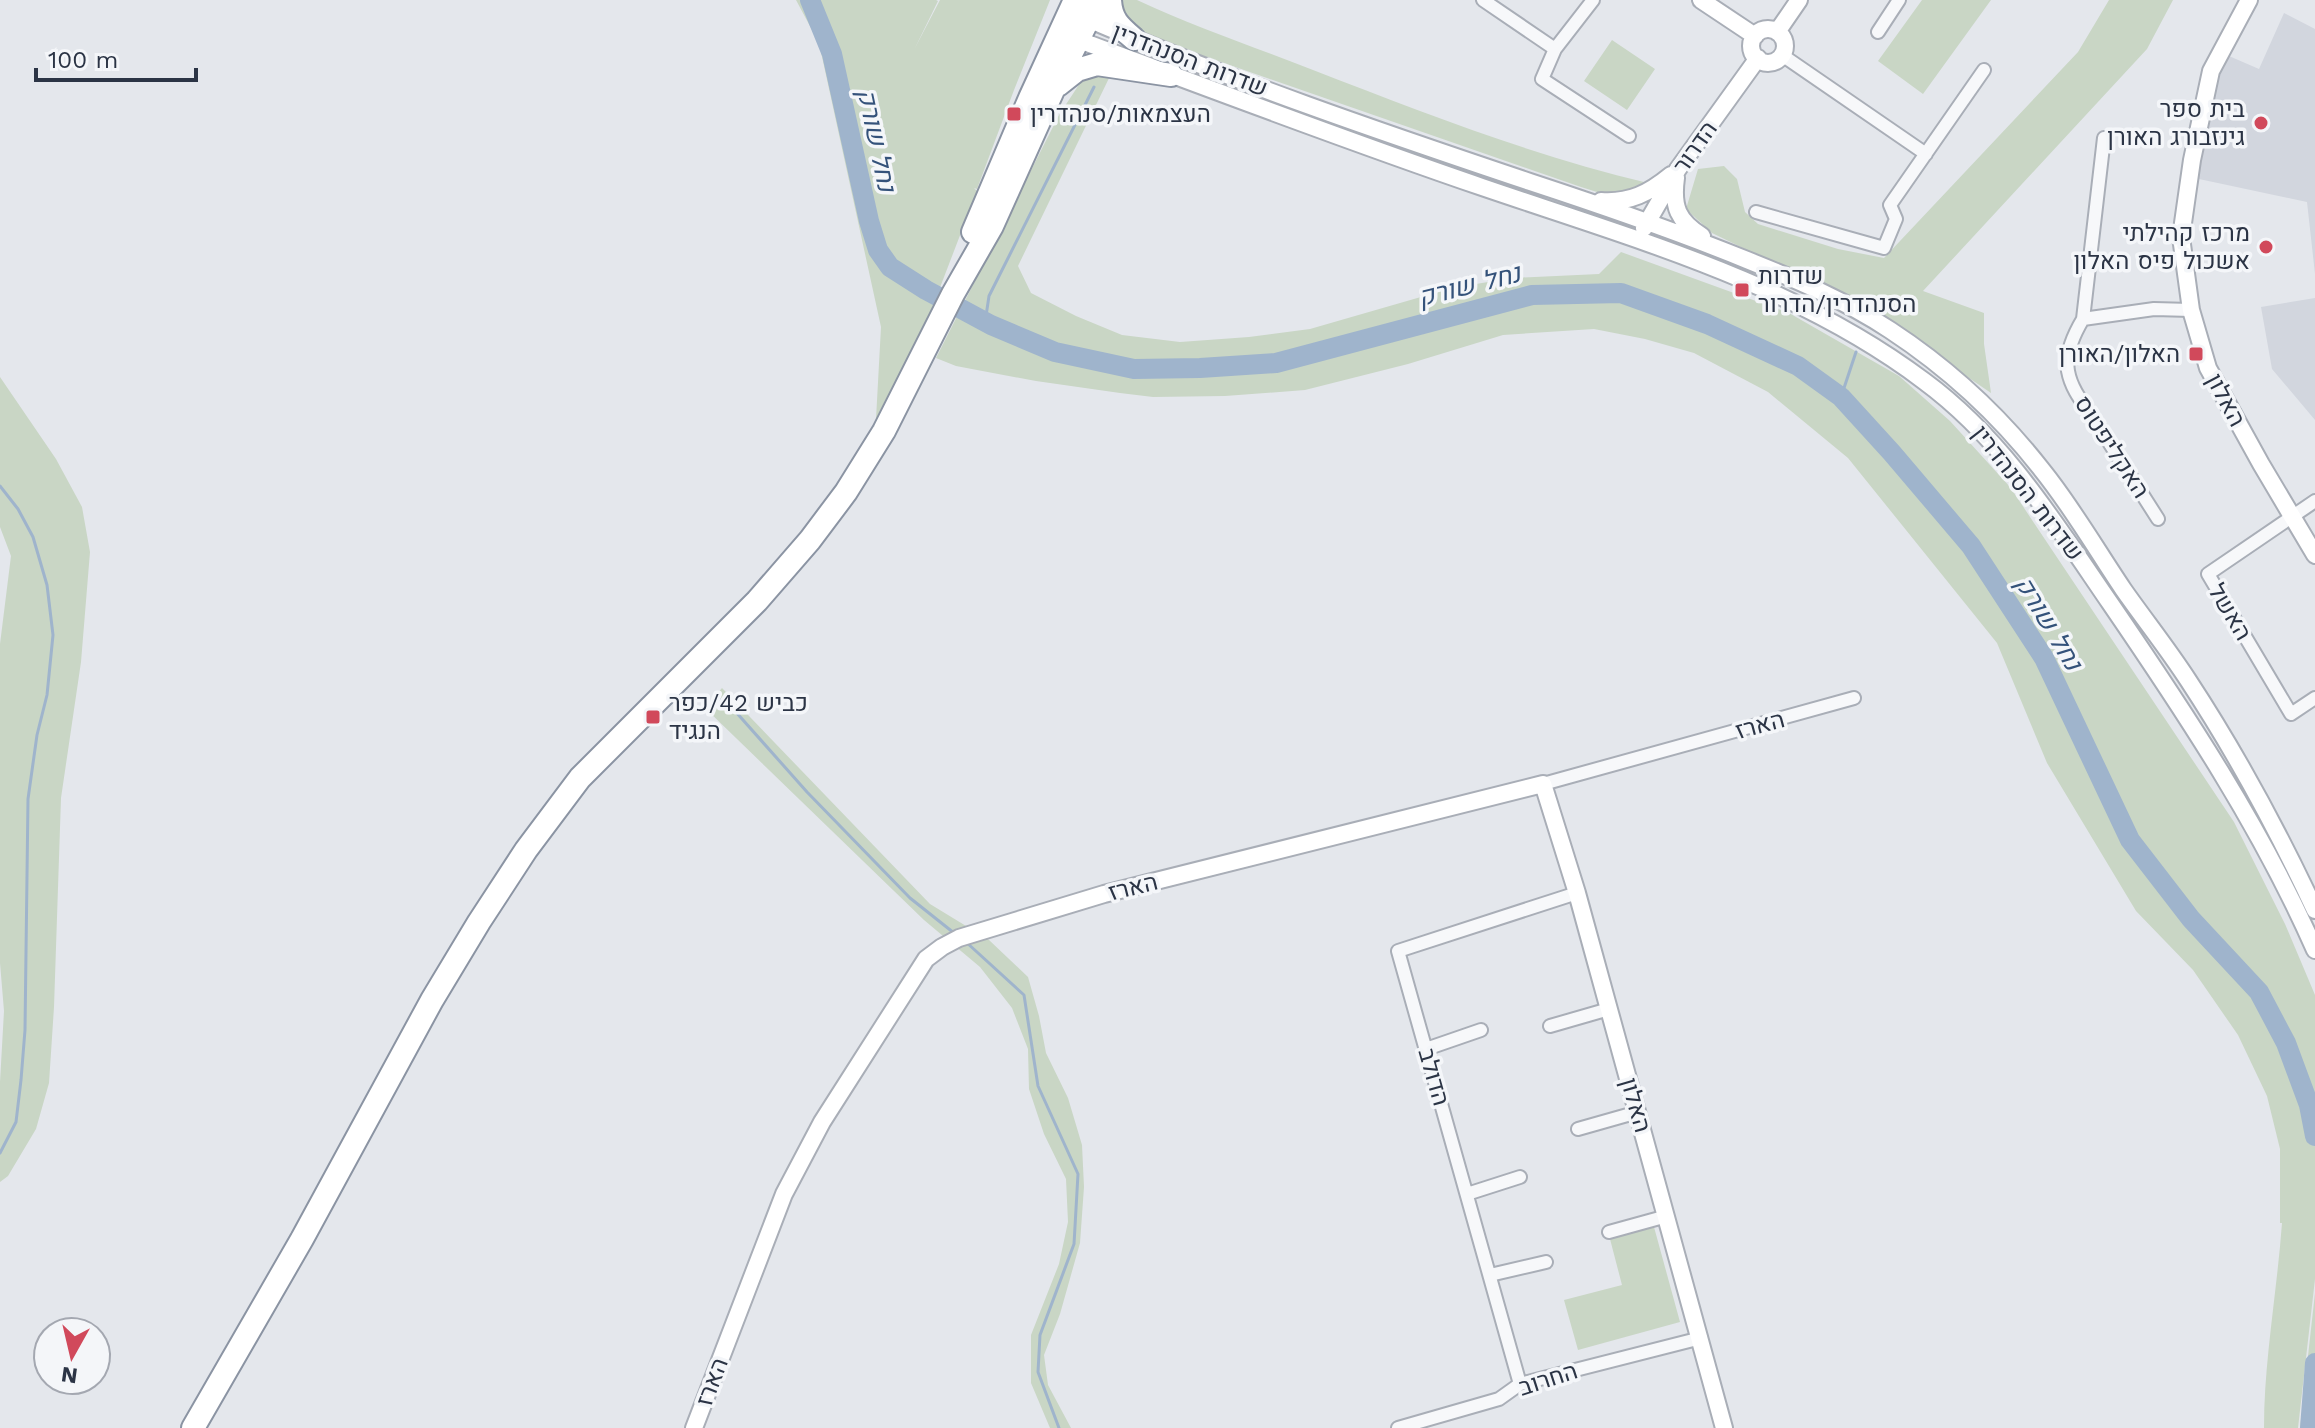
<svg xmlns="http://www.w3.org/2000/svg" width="2315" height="1428" font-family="'Work Sans',Heebo,sans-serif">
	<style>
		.built { fill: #d2d6de }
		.green { fill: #c9d6c5 }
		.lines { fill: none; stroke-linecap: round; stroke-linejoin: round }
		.stream { stroke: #9fb4cc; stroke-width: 3 }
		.river { stroke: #9fb4cc; stroke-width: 20 }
		.street-casing { stroke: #a9aeb7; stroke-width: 16 }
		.secondary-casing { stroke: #a9aeb7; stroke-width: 20 }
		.highway-casing { stroke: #8b94a3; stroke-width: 26 }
		.street { stroke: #f7f8fa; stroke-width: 12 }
		.secondary { stroke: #fff; stroke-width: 16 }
		.highway { stroke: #fff; stroke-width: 22 }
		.poi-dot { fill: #d1495b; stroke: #f4f6f9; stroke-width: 3 }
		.labels { text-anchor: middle; stroke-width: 7; stroke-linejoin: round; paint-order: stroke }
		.street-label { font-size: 24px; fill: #2b3445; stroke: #f4f6f9 }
		.poi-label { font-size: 24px; fill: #2b3445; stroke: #f4f6f9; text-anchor: end }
		.water-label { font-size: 26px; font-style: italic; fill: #34527a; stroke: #f4f6f9 }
	</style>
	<rect width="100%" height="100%" fill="#e4e7ec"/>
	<path class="built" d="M2284,13L2315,29V274L2307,202L2199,179L2198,168L2216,77L2229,56L2259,69Z
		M2315,298V420L2272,369L2261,307Z"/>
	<path class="green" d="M796,0H936L938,1L915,48L940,0H1050L1014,90L977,189L974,188L977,191L931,311L876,419L881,327L819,43Z
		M1119,0H1137C1194,27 1255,47 1313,70C1422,112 1533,156 1648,183L1643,191L1613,197L1581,187L1195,53L1135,29L1117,10Z
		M1922,0H1991L1923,94L1878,61Z
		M2109,0H2173L2147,49L1923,291L1984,313V344L1991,393L1909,337L1811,281L1712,233L1686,209L1698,169L1724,166L1737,179L1745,212L1758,224L1838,249L1884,258L2078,52Z
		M1612,40L1655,69L1627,110L1584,81Z
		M1111,74L1018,266L1031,293L1076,316L1122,335L1180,342L1249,337L1310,329L1452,288L1512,278L1599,274L1621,252L1789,313L1899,376L1950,421L2010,487L2234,822L2285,924L2315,995V1279L2298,1428H2264C2264,1360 2277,1292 2282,1223H2280V1149L2267,1096L2238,1035L2193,970L2136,911L2047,763L1997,643L1848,458L1768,392L1694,353L1645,339L1594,329L1503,335L1408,364L1305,390L1225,396L1153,397L1120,393L1036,381L956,366L936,358L1059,115L1084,77Z
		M0,377L56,459L82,507L90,552L81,662L61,798L54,1007L49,1083L36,1129L8,1176L0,1182V1082L4,1011L0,963V644L11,556L0,527Z
		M722,688L930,904L989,940L1028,977L1039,1016L1046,1053L1068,1098L1082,1145L1084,1187L1080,1243L1060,1314L1044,1355L1048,1385L1071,1428H1050L1031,1383V1335L1059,1264L1068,1222L1066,1179L1044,1134L1029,1089L1028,1049L1012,1008L980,967L924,920L705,708Z
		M1654,1227L1680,1322L1578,1350L1564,1300L1622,1285L1610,1239Z
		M2315,1293V1428H2300Z"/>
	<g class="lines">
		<path class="stream" d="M991,325L986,316L989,296L1094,87
			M1841,397L1856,352
			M0,486L18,509L33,537L47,585L53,635L47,695L37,735L28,799L25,1030L21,1080L16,1122L0,1153
			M719,699L735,711L807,792L910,898L954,933
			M966,942L1024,995L1038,1086L1078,1174L1074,1244L1040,1335L1038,1372L1059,1428"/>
		<path class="river" d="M810,0L832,54L869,221L878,250L890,267L926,290L991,325L1055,352L1134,369L1200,368L1276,363L1532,295L1621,293L1707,324L1798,366L1841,397L1892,453L1971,546L2044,658L2130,840L2191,919L2259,992L2286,1043L2309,1105L2315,1136
			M2310,1428L2315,1363"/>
		<g class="street-casing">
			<path id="street" d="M1483,0L1555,49L1593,0
				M1878,32L1899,0
				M1555,49L1542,79L1629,136
				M1782,55L1926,154
				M2104,138L2083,319C2074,334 2065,353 2068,371C2072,393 2087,407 2098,425C2118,456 2138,488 2158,519
				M1756,212L1884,248L1896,219L1890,205L1984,70
				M2083,319L2154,309L2191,310
				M2315,501L2208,574L2291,714L2315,698
				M1543,784L1854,698
				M1550,1026L1609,1009
				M1426,1049L1481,1030
				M1578,1129L1638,1112
				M1467,1194L1520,1177
				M1609,1232L1667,1216
				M1490,1275L1546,1262
				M1520,1384L1398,951L1577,893
				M1398,1428L1499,1399L1520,1384L1701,1338"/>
		</g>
		<g class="secondary-casing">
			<path id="secondary" d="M1701,0L1755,36
				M2249,0L2211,71L2192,160L2181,237L2191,310L2208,368L2261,464L2315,555
				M1080,19H1088C1232,81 1381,132 1530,182C1603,206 1676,231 1747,260C1797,280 1846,301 1890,330C1948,368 2000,416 2042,470C2072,507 2096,549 2123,589C2144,619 2168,649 2188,680C2236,753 2278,831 2315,910
				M1751 46a17 17 0 1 1 34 0a17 17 0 1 1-34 0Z
				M1074,31L1079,40C1213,90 1347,141 1482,187C1634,239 1794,283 1924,381C2003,439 2055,523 2110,603C2186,714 2261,827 2315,950
				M1777,32L1799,0
				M1676,178C1672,207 1678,221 1702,236
				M1601,201C1630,203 1649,193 1671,175
				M1644,228L1678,169L1758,58
				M694,1428L784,1194L822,1122L926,959L942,947L959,938L1104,894L1543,784L1577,893L1724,1428"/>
		</g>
		<g class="highway-casing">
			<path id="highway" d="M1110,0C1111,20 1120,27 1134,39
				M1058,85L1077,70L1097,64L1171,75
				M973,232L1030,98L1075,0
				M193,1428L302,1239L432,1000L479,922L526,850L580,778L757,601L810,540L846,492L884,431L953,294L992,226L1054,88L1098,0"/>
		</g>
		<use href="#street" class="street"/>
		<use href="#secondary" class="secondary"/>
		<use href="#highway" class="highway"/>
	</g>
	<g class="poi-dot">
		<rect x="1006" y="106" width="16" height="16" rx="4"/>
		<circle cx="2261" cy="123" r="8"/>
		<circle cx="2266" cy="247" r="8"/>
		<rect x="1734" y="282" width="16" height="16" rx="4"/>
		<rect x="2188" y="346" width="16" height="16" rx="4"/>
		<rect x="645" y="709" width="16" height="16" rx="4"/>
	</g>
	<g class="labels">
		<g class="street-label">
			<text transform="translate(1190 60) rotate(21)" y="8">שדרות הסנהדרין</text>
			<text transform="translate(1695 147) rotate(-55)" y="8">הדרור</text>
			<text transform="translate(2226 400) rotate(62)" y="8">האלון</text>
			<text transform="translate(2112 447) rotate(57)" y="8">האקליפטוס</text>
			<text transform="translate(2028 493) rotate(52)" y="8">שדרות הסנהדרין</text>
			<text transform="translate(2230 612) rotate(59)" y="8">האשל</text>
			<text transform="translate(1760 725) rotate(-15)" y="8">הארז</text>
			<text transform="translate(1133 887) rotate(-14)" y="8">הארז</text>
			<text transform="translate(1434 1077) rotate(74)" y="8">הדולב</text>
			<text transform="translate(1636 1105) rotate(74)" y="8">האלון</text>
			<text transform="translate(1548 1379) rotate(-18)" y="8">החרוב</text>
			<text transform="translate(712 1382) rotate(-69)" y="8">הארז</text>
		</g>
		<g class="poi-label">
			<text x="2245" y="117">בית ספר<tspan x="2245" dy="28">גינזבורג האורן</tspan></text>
			<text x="1030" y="122" text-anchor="start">העצמאות/סנהדרין</text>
			<text x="2250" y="241">מרכז קהילתי<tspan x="2250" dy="28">אשכול פיס האלון</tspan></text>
			<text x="1758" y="284" text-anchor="start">שדרות<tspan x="1758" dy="28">הסנהדרין/הדרור</tspan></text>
			<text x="2180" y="362">האלון/האורן</text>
			<text x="669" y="711" text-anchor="start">כביש 42/כפר<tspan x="669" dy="28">הנגיד</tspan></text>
		</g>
		<g class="water-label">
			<text transform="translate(877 140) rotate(78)" y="9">נחל שורק</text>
			<text transform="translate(1469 285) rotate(-14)" y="9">נחל שורק</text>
			<text transform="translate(2049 623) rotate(59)" y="9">נחל שורק</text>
		</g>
	</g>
	<g transform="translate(72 1356) rotate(188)"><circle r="38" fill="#f4f6f9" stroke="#a4a8b1" stroke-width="2"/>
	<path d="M0-6L14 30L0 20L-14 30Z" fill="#d1495b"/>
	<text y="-12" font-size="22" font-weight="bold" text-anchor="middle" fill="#2b3445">N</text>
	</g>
	<path d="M36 68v12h160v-12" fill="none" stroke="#2b3445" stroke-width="4"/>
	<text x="48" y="68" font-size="24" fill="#2b3445" stroke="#f4f6f9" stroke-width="6" paint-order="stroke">100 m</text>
</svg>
